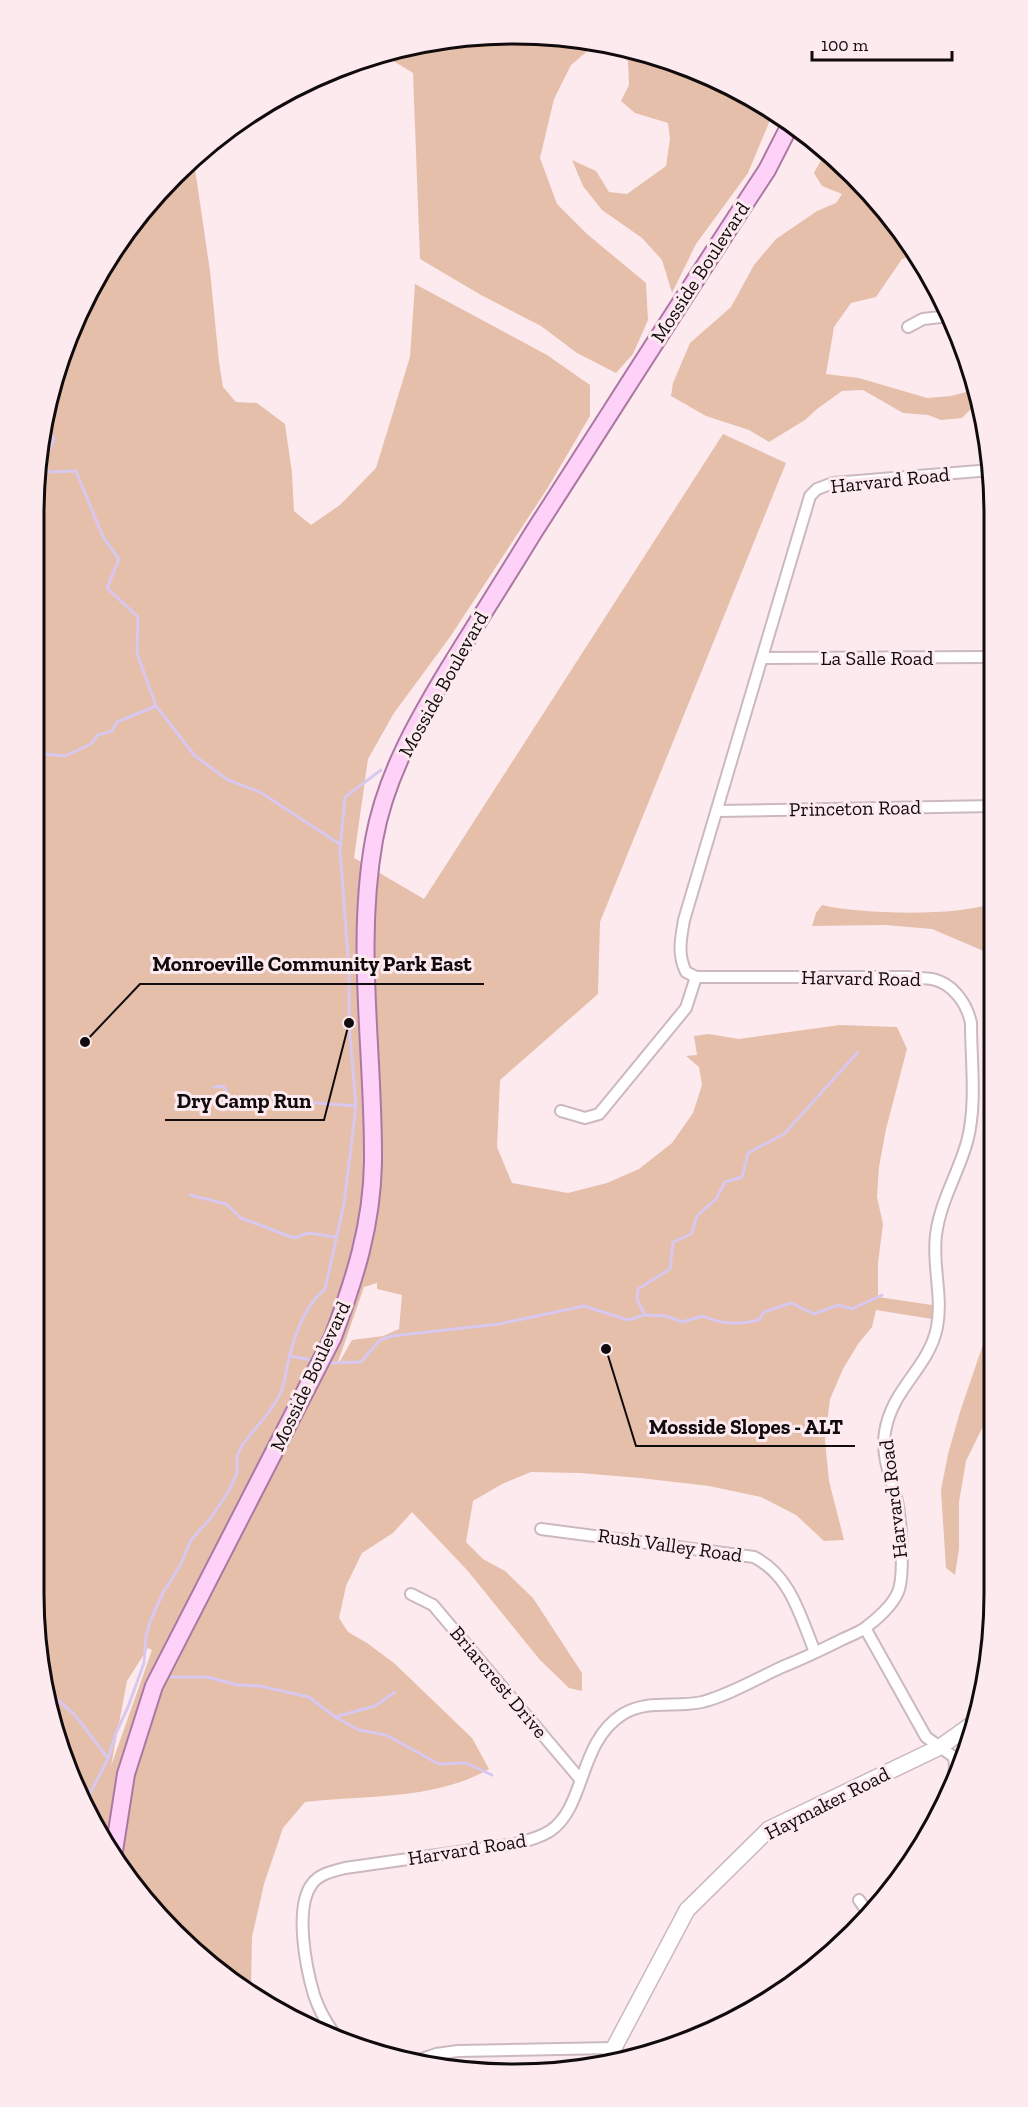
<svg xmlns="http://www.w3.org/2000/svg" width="1028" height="2107" font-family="'Zilla Slab',serif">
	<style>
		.green { fill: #e5bfaa; fill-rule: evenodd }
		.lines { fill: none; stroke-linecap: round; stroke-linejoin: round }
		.stream { stroke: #d8c7ee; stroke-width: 3 }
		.street-casing { stroke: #ccb9bf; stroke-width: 14 }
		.secondary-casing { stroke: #ccb9bf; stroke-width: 18 }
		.primary-casing { stroke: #aa78a2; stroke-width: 20 }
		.street { stroke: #fff; stroke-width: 10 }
		.secondary { stroke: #fff; stroke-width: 15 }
		.primary { stroke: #fed1f8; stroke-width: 16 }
		.labels { text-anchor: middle; stroke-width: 6; stroke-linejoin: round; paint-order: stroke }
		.street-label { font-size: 20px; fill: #110b0d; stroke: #fdeaef }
		.rim { fill: none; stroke: #110b0d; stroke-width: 3 }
		.leader { fill: none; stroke: #110b0d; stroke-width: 2 }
		.callout-dot { fill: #110b0d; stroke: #fdeaef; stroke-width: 2 }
		.callout-label { font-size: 21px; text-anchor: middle; font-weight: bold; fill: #110b0d; stroke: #fdeaef; stroke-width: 6; stroke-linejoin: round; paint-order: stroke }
	</style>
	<rect width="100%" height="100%" fill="#fdeaef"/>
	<path class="green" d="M514,33L608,42L698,70L773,113L748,173L696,244L672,293L662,260L642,238L602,210L583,186L572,160L596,171L609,192L627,194L666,166L670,139L668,123L635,113L621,101L629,85L628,61L610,48L590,49L571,65L554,99L540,158L557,204L587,234L646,283L648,320L633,354L616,373L577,353L541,326L481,295L420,259L413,73L382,54L420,42Z
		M826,151L895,221L915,255L902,259L876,297L851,303L834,327L826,374L859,378L927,398L951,396L974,390L978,402L962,418L941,420L928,415L903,413L863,390L842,391L817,409L805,420L769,442L749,430L706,416L671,396L673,383L690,343L731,307L754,265L776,239L817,211L836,203L842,194L822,186L814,173Z
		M186,164L195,169L210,271L219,362L223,387L236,402L257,403L285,424L292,473L294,511L311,525L340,505L376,468L410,357L415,284L547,355L590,385V416L547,489L450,637L394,713L368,759L354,858L424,899L723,434L786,463L600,922L598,994L500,1080L497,1147L512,1183L568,1193L607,1183L639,1169L672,1143L693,1113L702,1085L699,1067L686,1056L697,1055L694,1036L709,1034L739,1039L840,1025L897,1027L907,1049L886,1129L879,1167L877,1197L883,1224L878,1263V1297L932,1305V1319L876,1310L872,1327L858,1344L843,1369L830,1399L825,1440L829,1481L844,1540L824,1541L796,1515L761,1497L709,1486L640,1478L580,1473L531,1472L502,1484L473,1501L466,1542L483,1559L505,1571L533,1598L582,1673V1691L569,1688L540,1660L467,1570L412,1512L393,1533L362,1553L346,1586L339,1618L348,1632L367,1643L394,1663L472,1738L489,1769C436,1800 365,1795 305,1802L283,1828L264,1884L252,1937L251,1986L253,1995L197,1954L133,1886L59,1748L33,1593V514L42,420L70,330L114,246L174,174ZM377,1283V1289L402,1295L399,1329L383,1336L352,1340L340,1361L338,1362L364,1287ZM148,1648L152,1650L111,1766L127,1681Z
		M992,903L993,955L932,929L885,925L812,926L816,913L822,905C859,914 957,917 992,903Z
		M994,1312V1404L966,1461L959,1502V1549L955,1575L946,1568L941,1490L948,1454L960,1412Z"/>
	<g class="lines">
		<path class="stream" d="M43,419L54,439L43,462L48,472L76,471L103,537L119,559L107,588L138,617L137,653L156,706L195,756L228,780L260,792L341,845
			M45,754L65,756L91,744L98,735L112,731L117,722L156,706
			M214,1087L223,1086L232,1101L264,1107L277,1100L356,1106
			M190,1195L226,1204L241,1218L294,1238L308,1233L336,1237
			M645,1315L637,1299L638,1289L670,1269L673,1242L691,1234L697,1216L716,1199L725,1182L742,1177L748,1153L784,1134L858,1052
			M290,1356L312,1360
			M329,1363L361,1362L380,1340L392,1336L499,1324L584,1306L628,1320L645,1315L666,1316L682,1322L703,1316C720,1324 740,1325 759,1320L764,1312L791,1303L814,1314L838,1305L852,1309L882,1295
			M168,1677H207L238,1685L260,1686L309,1697L335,1717L359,1730L386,1735L439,1764L466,1763L492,1775
			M50,1693L74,1714L108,1758
			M335,1717L375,1706L395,1692
			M88,1804L90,1793L108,1759L116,1733L128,1707L144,1663L146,1636L151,1619L164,1591L180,1566L191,1540L211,1518L228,1492L237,1473V1456L241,1447C253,1429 271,1414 280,1394C286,1381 286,1368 290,1354C296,1331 307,1304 325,1289L344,1204L356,1106L349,1023V970L340,850L345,797L381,770"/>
		<g class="street-casing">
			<path id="street" d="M908,327L923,319L950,316
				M762,658L992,657
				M718,811L992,806
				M561,1111L585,1118L599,1114L686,1008L696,977
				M541,1529L754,1557C791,1576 800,1616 815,1652
				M411,1594L433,1605L580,1779
				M865,1628L926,1737L954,1757L955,1766L953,1786
				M859,1900L870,1916
				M333,2032C326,2022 318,2007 314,1995C306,1968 294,1908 312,1884C319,1874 333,1871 345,1868L514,1844C527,1841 539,1838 550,1831C586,1807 578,1742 623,1714C648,1699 675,1708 702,1702C729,1695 756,1679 782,1667C802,1659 821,1650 841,1640C849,1636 858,1633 865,1628C876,1620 893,1605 898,1592C905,1576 901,1519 897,1501C891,1478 881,1456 885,1432C892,1388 929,1368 937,1327C943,1296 932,1265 936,1235C940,1202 958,1174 967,1142C977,1105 971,1062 971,1023C967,1004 953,983 932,979C925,978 916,978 908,977H696L686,972C677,954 681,938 684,920L810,496L817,489L833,483L991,470
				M413,2062L436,2054L458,2051L613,2048"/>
		</g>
		<g class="secondary-casing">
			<path id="secondary" d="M607,2061L687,1910L769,1829L940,1747L975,1722"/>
		</g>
		<g class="primary-casing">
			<path id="primary" d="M114,1851L126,1774L154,1686L333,1337C355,1278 372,1225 373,1162C374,1054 355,947 374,840C385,778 416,723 448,670C476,624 505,579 533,533C611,412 688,290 767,170L791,123"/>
		</g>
		<use href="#street" class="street"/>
		<use href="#secondary" class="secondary"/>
		<use href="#primary" class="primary"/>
	</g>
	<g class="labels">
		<g class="street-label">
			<text transform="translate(700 272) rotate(-57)" y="7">Mosside Boulevard</text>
			<text transform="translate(890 480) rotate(-6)" y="7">Harvard Road</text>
			<text x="877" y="665">La Salle Road</text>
			<text transform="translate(443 684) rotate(-61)" y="7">Mosside Boulevard</text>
			<text transform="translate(855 808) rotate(-1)" y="7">Princeton Road</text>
			<text transform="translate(861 978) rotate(1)" y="7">Harvard Road</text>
			<text transform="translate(310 1376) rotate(-65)" y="7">Mosside Boulevard</text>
			<text transform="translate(893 1499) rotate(-97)" y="7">Harvard Road</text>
			<text transform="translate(670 1545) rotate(8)" y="7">Rush Valley Road</text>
			<text transform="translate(499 1682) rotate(50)" y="7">Briarcrest Drive</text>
			<text transform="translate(827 1803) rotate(-27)" y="7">Haymaker Road</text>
			<text transform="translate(467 1849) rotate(-9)" y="7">Harvard Road</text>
		</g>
	</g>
	<path d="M0 0H1028V2107H0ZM514 44H514A470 470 0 0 1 984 514V1594A470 470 0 0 1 514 2064H514A470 470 0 0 1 44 1594V514A470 470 0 0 1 514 44Z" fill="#fdeaef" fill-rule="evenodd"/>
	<path class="rim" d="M514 44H514A470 470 0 0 1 984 514V1594A470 470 0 0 1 514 2064H514A470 470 0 0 1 44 1594V514A470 470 0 0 1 514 44Z"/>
	<path class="leader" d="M85 1042L140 984H484M349 1023L324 1120H165M606 1349L636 1446H855"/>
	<g class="callout-dot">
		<circle cx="85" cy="1042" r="6"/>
		<circle cx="349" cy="1023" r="6"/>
		<circle cx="606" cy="1349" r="6"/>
	</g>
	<g class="callout-label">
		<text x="312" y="971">Monroeville Community Park East</text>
		<text x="244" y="1108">Dry Camp Run</text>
		<text x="746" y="1434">Mosside Slopes - ALT</text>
	</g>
	<path d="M812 51v9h140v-9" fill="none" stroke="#110b0d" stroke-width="3"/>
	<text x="821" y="51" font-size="18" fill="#110b0d" stroke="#fdeaef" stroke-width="4.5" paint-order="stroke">100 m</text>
</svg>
